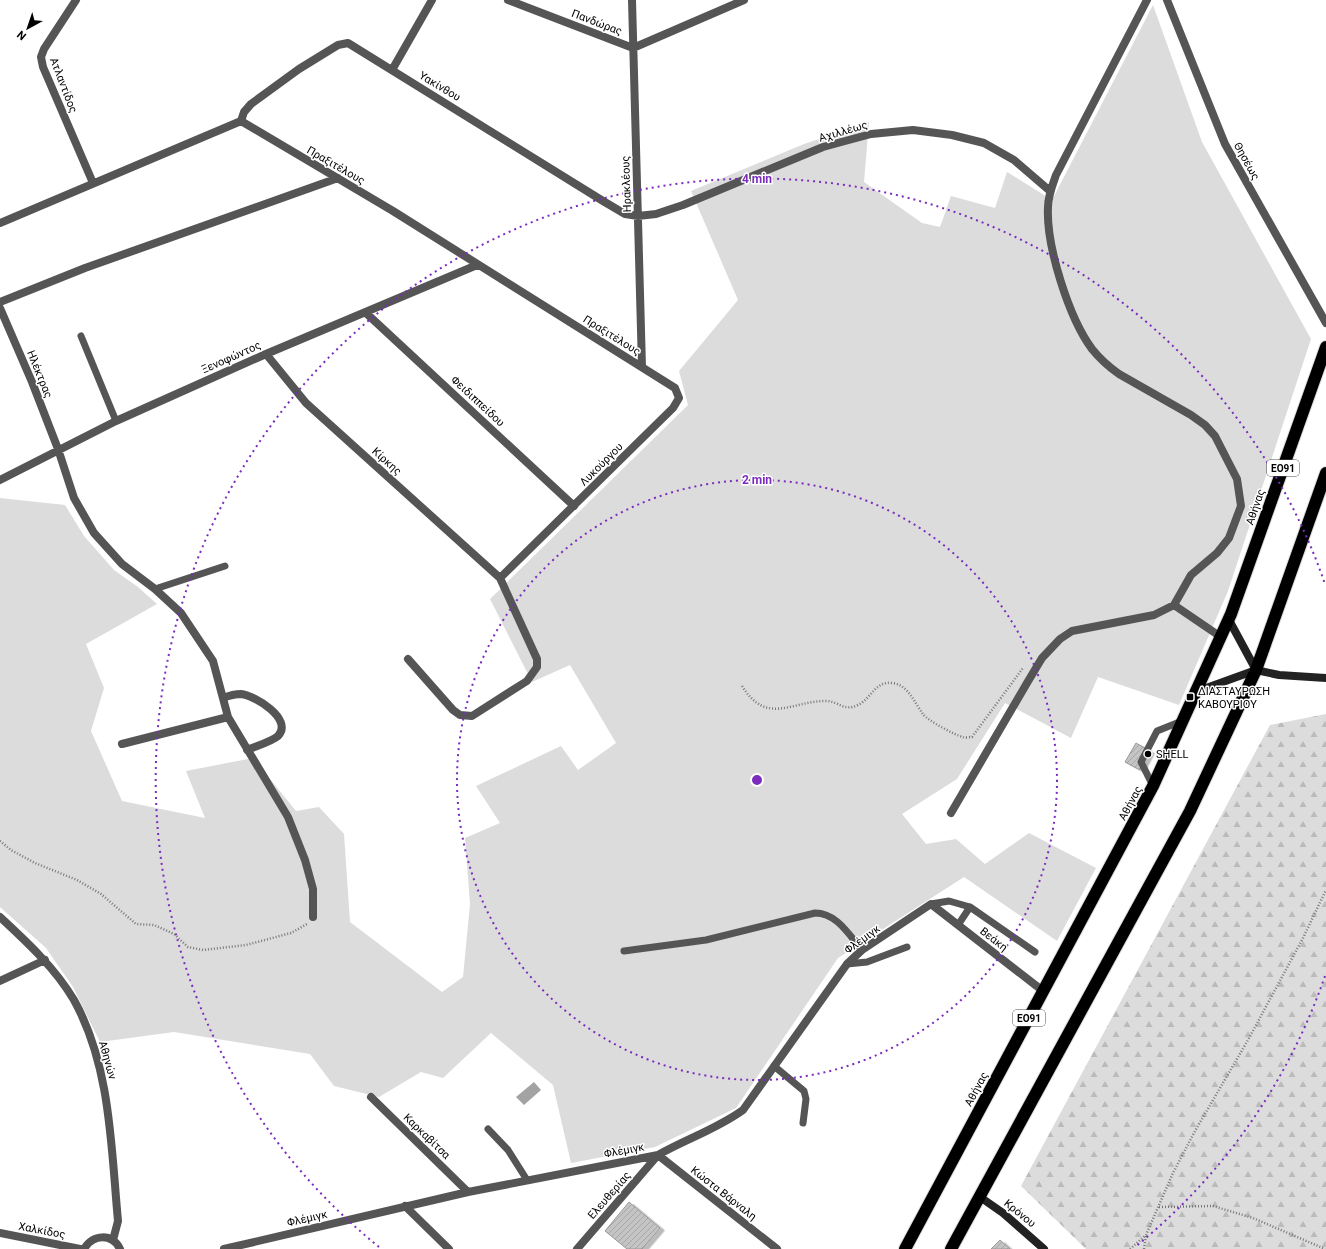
<svg xmlns="http://www.w3.org/2000/svg" width="1326" height="1249" font-family="Roboto,sans-serif">
	<style>
		.grass { fill: #dcdcdc }
		.forest { fill: url(#forest-firs) }
		.water { fill: #a3a3a3 }
		.building { fill: url(#building-hatch); stroke: #999; filter: url(#shadow) }
		.lines { fill: none; stroke-linecap: round; stroke-linejoin: round }
		.highway-casing { stroke: #dbdbdb; stroke-width: 14 }
		.path { stroke: #777; stroke-width: 2.5; stroke-dasharray: 1 2; stroke-linecap: butt }
		.lane { stroke: #555; stroke-width: 7 }
		.street { stroke: #555; stroke-width: 8 }
		.secondary { stroke: #222; stroke-width: 8 }
		.highway { stroke: #000; stroke-width: 12 }
		.ring { fill: none; stroke: #7b2cbf; stroke-width: 2; stroke-dasharray: 2 4 }
		.poi-dot { fill: #000; stroke: #fff; stroke-width: 1.5 }
		.labels { text-anchor: middle; stroke-width: 3; stroke-linejoin: round; paint-order: stroke }
		.shield { fill: #fff; stroke: #4c4c4c; stroke-width: 1 }
		.shield-label { font-size: 10px; font-weight: bold; fill: #000 }
		.street-label { font-size: 11px; fill: #000; stroke: #fff }
		.poi-label { font-size: 11px; fill: #000; stroke: #fff; text-anchor: start }
		.centre { fill: #7b2cbf; stroke: #fff; stroke-width: 2 }
		.ring-label { font-size: 12px; text-anchor: middle; font-weight: bold; fill: #7b2cbf; stroke: #fff; stroke-width: 3; stroke-linejoin: round; paint-order: stroke }
	</style>
	<defs>
		<pattern id="forest-firs" width="22" height="20" patternUnits="userSpaceOnUse"><rect width="22" height="20" fill="#dcdcdc"/><path d="M5 1l3.5 6h-7zM16 11l3.5 6h-7z" fill="#bbb"/></pattern>
		<pattern id="building-hatch" width="6" height="6" patternUnits="userSpaceOnUse"><rect width="6" height="6" fill="#c4c4c4"/><path d="M-1 1l2-2M0 6l6-6M5 7l2-2" fill="none" stroke="#a7a7a7"/></pattern>
		<filter id="shadow"><feDropShadow dx="4.5" dy="2.5" stdDeviation="0" flood-color="#0004"/></filter>
	</defs>
	<rect width="100%" height="100%" fill="#fff"/>
	<path class="grass" d="M1153,5L1202,142L1311,339L1228,591L1179,705L1098,677L1071,738L1005,703L957,779L902,814L926,844L956,839L985,864L1029,833L1096,868L1057,941L964,877L838,958L736,1108L655,1147L571,1163L553,1085L491,1033L443,1078L421,1072L379,1097L334,1086L310,1054L174,1032L100,1042L73,987L46,948L0,907V498L65,505L84,536L114,570L138,587L157,604L86,644L104,688L91,731L122,801L205,818L186,771L253,758L296,811L319,807L344,834L350,922L442,992L463,977L470,904L465,838L500,823L476,786L561,746L578,770L616,743L570,665L532,682L490,599L688,405L679,371L738,300L691,191L804,144L869,122L864,182L922,223L940,227L951,196L995,208L1007,172L1052,200Z"/>
	<path class="forest" d="M1326,714V1249H1086L1021,1186L1270,725Z"/>
	<path class="water" d="M534,1082L541,1090L524,1105L516,1097Z"/>
	<path class="building" d="M1136,743L1150,751L1140,770L1125,762Z
		M629,1202L660,1228L642,1249H627L605,1231Z
		M1000,1240L1010,1249H991Z"/>
	<g class="lines">
		<g class="highway-casing">
			<path id="highway" d="M905,1249L1153,786L1231,614L1326,347
				M951,1249L1190,811L1256,670L1326,473"/>
		</g>
		<path class="path" d="M742,686C767,726 791,701 826,701C839,701 843,712 858,705C871,699 875,681 892,683C908,684 915,704 923,714C928,721 955,735 963,737C965,738 969,737 972,737L1023,668
			M0,841L11,850L35,863L77,880L101,894L136,924L154,925L174,934L188,947L203,950L246,945L291,933L307,924
			M1159,1207L1213,1206L1253,1218L1325,1249
			M1130,1249L1146,1235L1173,1173L1195,1131L1248,1040L1303,938L1326,890
			M1144,1249L1146,1236"/>
		<path class="lane" d="M81,336L116,421
			M155,589L225,566
			M1153,786L1141,762L1157,731L1182,721
			M931,904L949,901L970,907
			M958,925L970,907L1035,952
			M624,951L706,940L815,913C837,913 849,935 862,950
			M847,964L867,962L907,947
			M774,1066L804,1091L806,1099L803,1123
			M488,1129L508,1150L527,1180"/>
		<path class="street" d="M76,0L44,49L41,57L43,67L93,183
			M508,0L633,48
			M632,0L642,367
			M1147,0L1056,175C1052,186 1048,196 1048,207C1046,246 1069,318 1092,349C1100,359 1109,367 1119,374L1191,415L1205,425L1215,436L1237,479L1241,506L1229,538L1217,553L1191,575L1174,605
			M1167,0L1225,144L1326,323
			M633,48L744,0
			M392,70L432,0
			M241,121L244,112L251,104L299,69L338,45L348,43L603,201L625,214L638,216L656,214L683,205L823,147L871,134L913,130L952,135L984,143L1014,160L1050,191
			M0,223L241,121L393,211L675,388L679,398L673,408L500,578
			M0,302L85,268L338,178
			M0,308L32,382L58,449L74,498L94,533L122,564L155,589L181,613L213,661L228,717L288,817L305,860L313,889V917
			M366,313L574,506
			M266,354L306,403L500,578L537,659V667L527,681L472,716L460,715L453,710L408,659
			M0,480L116,421L266,354L477,265
			M223,698C228,696 235,694 241,694C254,695 294,719 278,736C271,742 256,746 247,750
			M122,744L228,717
			M951,813L1027,683L1042,658L1060,639L1072,631L1154,615L1174,605L1221,637
			M0,917C27,942 55,968 74,1000C111,1067 111,1147 118,1221L113,1240
			M0,981L45,960
			M371,1097L468,1192
			M658,1155L777,1249
			M405,1206L449,1249
			M0,1233L80,1249
			M84,1249C93,1234 112,1233 120,1249
			M224,1249L468,1192L658,1155C686,1139 717,1129 743,1110L847,964L862,950L931,904L1043,991
			M577,1249L658,1155"/>
		<path class="secondary" d="M1229,620L1256,670
			M1256,670L1279,675L1326,678
			M1198,691L1256,670
			M980,1197L1003,1213L1044,1249"/>
		<use href="#highway" class="highway"/>
	</g>
	<g class="ring">
		<circle cx="757" cy="780" r="300"/>
		<path d="M1325 976A601 601 0 0 1 1135 1247M379 1247A601 601 0 1 1 1325 584"/>
	</g>
	<g class="poi-dot">
		<rect x="1186" y="693" width="8" height="8" rx="2"/>
		<circle cx="1148" cy="754" r="4"/>
	</g>
	<g class="labels">
		<g class="shield">
			<rect x="1267" y="460" width="32" height="16" rx="3"/>
			<rect x="1013" y="1010" width="32" height="16" rx="3"/>
		</g>
		<g class="shield-label">
			<text x="1283" y="472">ΕΟ91</text>
			<text x="1029" y="1022">ΕΟ91</text>
		</g>
		<g class="street-label">
			<text transform="translate(597 22) rotate(21)" y="4">Πανδώρας</text>
			<text transform="translate(64 85) rotate(69)" y="4">Ατλαντίδος</text>
			<text transform="translate(440 86) rotate(31)" y="4">Υακίνθου</text>
			<text transform="translate(843 131) rotate(-16)" y="4">Αχιλλέως</text>
			<text transform="translate(1247 161) rotate(61)" y="4">Θησέως</text>
			<text transform="translate(336 165) rotate(30)" y="4">Πραξιτέλους</text>
			<text transform="translate(626 184) rotate(-92)" y="4">Ηρακλέους</text>
			<text transform="translate(612 335) rotate(32)" y="4">Πραξιτέλους</text>
			<text transform="translate(231 357) rotate(-24)" y="4">Ξενοφώντος</text>
			<text transform="translate(40 374) rotate(68)" y="4">Ηλέκτρας</text>
			<text transform="translate(478 401) rotate(43)" y="4">Φειδιππείδου</text>
			<text transform="translate(387 461) rotate(42)" y="4">Κίρκης</text>
			<text transform="translate(601 464) rotate(-45)" y="4">Λυκούργου</text>
			<text transform="translate(1255 507) rotate(-71)" y="4">Αθήνας</text>
			<text transform="translate(1130 803) rotate(-62)" y="4">Αθήνας</text>
			<text transform="translate(862 939) rotate(-36)" y="4">Φλέμιγκ</text>
			<text transform="translate(994 939) rotate(38)" y="4">Βεάκη</text>
			<text transform="translate(108 1060) rotate(74)" y="4">Αθηνών</text>
			<text transform="translate(976 1089) rotate(-62)" y="4">Αθήνας</text>
			<text transform="translate(427 1136) rotate(44)" y="4">Καρκαβίτσα</text>
			<text transform="translate(624 1150) rotate(-11)" y="4">Φλέμιγκ</text>
			<text transform="translate(724 1193) rotate(38)" y="4">Κώστα Βάρναλη</text>
			<text transform="translate(609 1195) rotate(-49)" y="4">Ελευθερίας</text>
			<text transform="translate(1020 1213) rotate(39)" y="4">Κρόνου</text>
			<text transform="translate(307 1218) rotate(-13)" y="4">Φλέμιγκ</text>
			<text transform="translate(42 1230) rotate(11)" y="4">Χαλκίδος</text>
		</g>
		<g class="poi-label">
			<text x="1198" y="695">ΔΙΑΣΤΑΥΡΩΣΗ<tspan x="1198" dy="13">ΚΑΒΟΥΡΙΟΥ</tspan></text>
			<text x="1156" y="758">SHELL</text>
		</g>
	</g>
	<circle cx="757" cy="780" r="6" class="centre"/>
	<g class="ring-label">
		<text x="757" y="183">4 min</text>
		<text x="757" y="484">2 min</text>
	</g>
	<g transform="translate(28 28) rotate(220)" stroke="#ffffff" stroke-width="3" paint-order="stroke">
	<path d="M0-3L7 15L0 10L-7 15Z" fill="#000000"/>
	<text y="-6" font-size="11" font-weight="bold" text-anchor="middle" fill="#000000">N</text>
	</g>
</svg>
